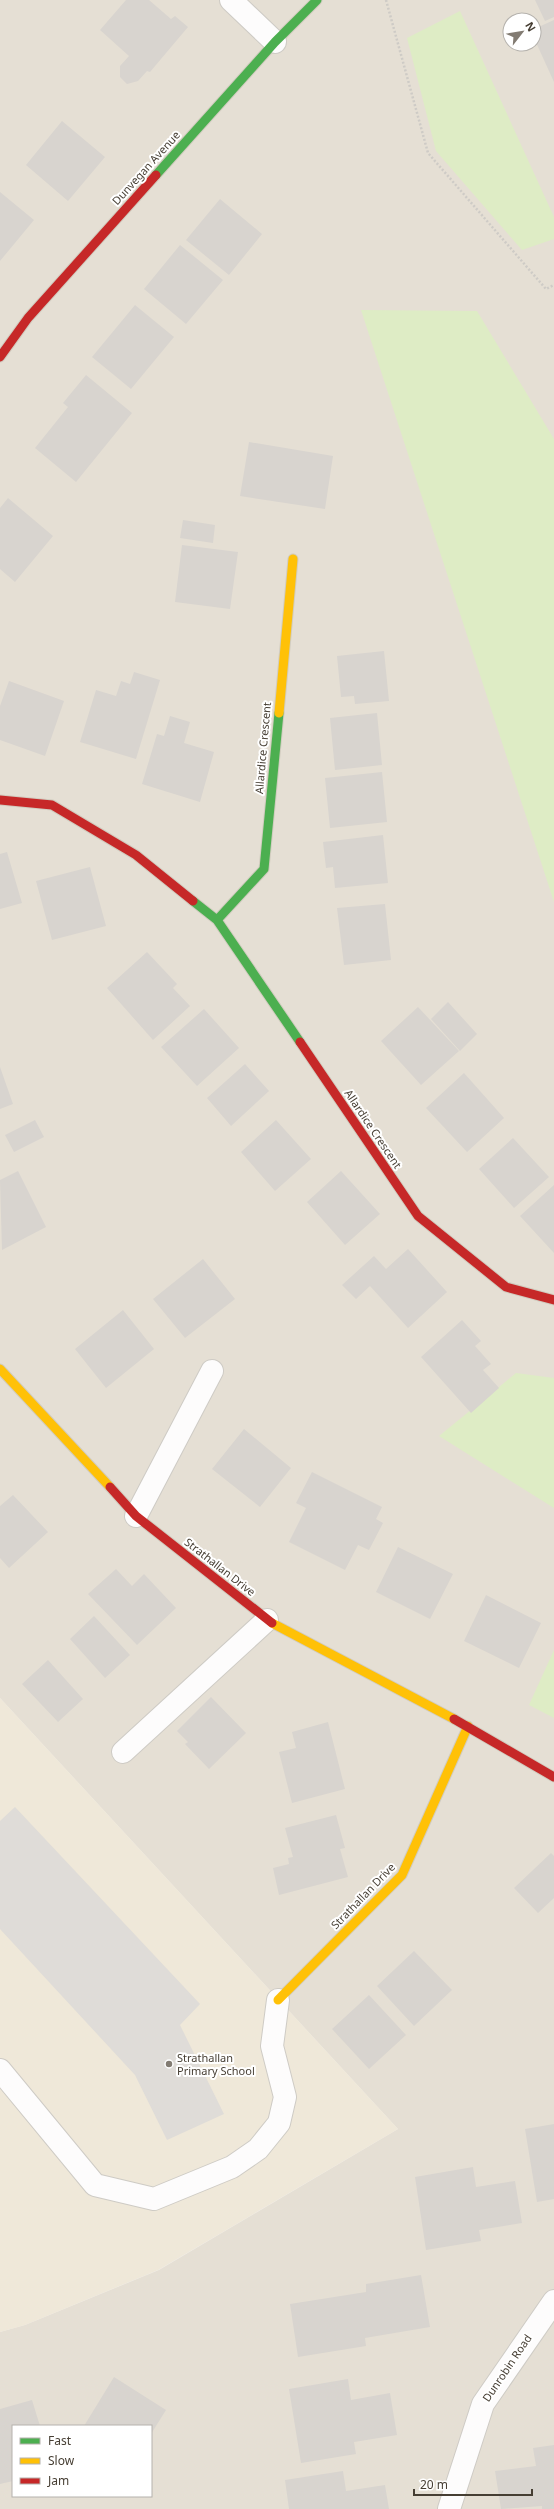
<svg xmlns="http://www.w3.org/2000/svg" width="554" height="2509" font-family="'Noto Sans',sans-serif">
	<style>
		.residential { fill: #e5dfd4; fill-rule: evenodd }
		.education { fill: #efe8d9 }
		.green { fill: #deecc5 }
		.parking { fill: #dfdcd8 }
		.building { fill: #d8d4cf }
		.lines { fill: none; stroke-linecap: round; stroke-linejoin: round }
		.lane-casing { stroke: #cecbc5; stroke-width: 24 }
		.street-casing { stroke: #cecbc5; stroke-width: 24 }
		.fast-casing { stroke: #d1ccbf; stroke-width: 11 }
		.slow-casing { stroke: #d1ccbf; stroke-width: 11 }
		.jam-casing { stroke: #d1ccbf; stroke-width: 11 }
		.path { stroke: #cecbc6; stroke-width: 2.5; stroke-dasharray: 2 2; stroke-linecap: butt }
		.lane { stroke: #fdfcfc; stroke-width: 22 }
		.street { stroke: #fdfcfc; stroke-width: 22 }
		.fast { stroke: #4caf50; stroke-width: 9 }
		.slow { stroke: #ffc107; stroke-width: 9 }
		.jam { stroke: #c62828; stroke-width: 9 }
		.poi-dot { fill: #827b72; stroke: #fff; stroke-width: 1.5 }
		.labels { text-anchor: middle; stroke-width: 4; stroke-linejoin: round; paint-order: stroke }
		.street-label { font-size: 11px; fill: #463e33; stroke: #fff }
		.poi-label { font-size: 11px; fill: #463e33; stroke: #fff; text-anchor: start }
	</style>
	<rect width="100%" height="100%" fill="#f0ede8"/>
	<path class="residential" d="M0,0H554V2509H0V2332L25,2325L159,2270L398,2129L0,1698ZM510,20H534V44H510ZM13,2426H151V2496H13Z"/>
	<path class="education" d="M0,1698L398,2129L158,2270L25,2325L0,2332Z"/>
	<path class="green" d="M460,11L554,217V239L522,250L436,151L407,38Z
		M361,310L477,311L554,439V902Z
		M516,1373L554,1378V1508L439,1436Z
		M554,1650V1718L529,1705Z"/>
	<path class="parking" d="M15,1807L200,2004L180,2025L224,2114L167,2140L135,2075L0,1929V1821Z"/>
	<path class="building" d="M126,0H149L171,19L175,16L188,27L150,72L147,71L138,81L127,84L120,77V66L129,56L100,30Z
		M535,0H554V17L545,21Z
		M554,20V82L534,38V29Z
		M62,121L105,157L68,201L26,165Z
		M0,192L34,220L0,261Z
		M220,199L262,234L229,275L186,240Z
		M180,245L223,280L186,324L144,289Z
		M135,305L174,337L131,389L92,357Z
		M86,375L132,413L76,482L35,448L68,407L63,403Z
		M249,442L333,456L325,509L240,496Z
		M8,498L53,536L15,582L0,569V508Z
		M183,520L215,525L213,543L180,538Z
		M182,545L238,552L230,609L175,602Z
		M384,651L389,701L355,704L354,696L341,697L337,656Z
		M134,672L160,680L136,759L80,742L96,690L116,696L121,681L130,684Z
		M9,681L64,701L45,756L0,740V706Z
		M377,713L382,765L335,770L330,718Z
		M170,716L190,722L184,743L214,752L200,802L142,784L157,734L164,736Z
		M382,772L387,822L330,828L325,778Z
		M383,835L388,883L335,888L333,867L326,868L323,842Z
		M7,852L22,903L0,909V854Z
		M90,867L106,926L52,940L36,881Z
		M385,904L391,960L344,965L337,908Z
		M147,952L177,984L173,988L190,1006L153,1040L107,988Z
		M448,1002L477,1034L460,1051L431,1019Z
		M418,1007L459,1051L421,1085L381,1041Z
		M204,1009L239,1048L197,1086L161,1047Z
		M245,1064L269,1091L231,1126L207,1098Z
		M0,1067L13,1104L0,1109Z
		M464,1073L504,1118L467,1152L426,1108Z
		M35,1120L44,1137L14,1152L5,1135Z
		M276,1120L311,1159L275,1191L241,1152Z
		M513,1138L549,1177L514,1208L479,1169Z
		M18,1171L46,1227L2,1250L0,1180Z
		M341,1171L380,1214L345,1245L307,1202Z
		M554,1185V1253L520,1216Z
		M408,1249L447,1292L408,1328L370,1286L356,1299L342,1285L374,1256L386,1269Z
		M203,1259L235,1299L185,1338L153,1299Z
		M123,1310L154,1349L106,1388L75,1349Z
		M462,1320L481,1341L475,1346L491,1364L483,1370L499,1388L471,1413L421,1357Z
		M244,1429L291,1468L260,1507L212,1469Z
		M312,1472L382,1507L376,1519L383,1523L369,1550L358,1545L345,1570L289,1542L306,1508L296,1503Z
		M13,1495L48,1532L9,1568L0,1558V1506Z
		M398,1547L453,1574L430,1619L376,1592Z
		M116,1569L132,1586L144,1574L176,1608L137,1645L88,1594Z
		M486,1595L541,1623L519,1668L464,1641Z
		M94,1616L130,1655L105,1678L70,1639Z
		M48,1660L83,1699L58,1722L22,1684Z
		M211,1697L246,1733L209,1769L185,1744L188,1742L177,1731Z
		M328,1722L345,1789L292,1803L279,1752L296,1748L292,1732Z
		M336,1815L345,1848L340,1849L348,1877L279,1895L273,1868L289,1864L288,1858L293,1857L285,1828Z
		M551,1853L554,1856V1898L538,1913L514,1888Z
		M414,1951L452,1990L414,2026L377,1986Z
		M369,1995L406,2035L369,2069L332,2029Z
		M554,2124V2199L537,2202L525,2129Z
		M473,2167L476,2187L515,2181L522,2223L479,2230L481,2241L426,2250L415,2177Z
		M421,2275L430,2327L365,2338L366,2346L298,2357L290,2304L366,2292V2284Z
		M114,2377L166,2410L151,2434V2426H84Z
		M348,2379L351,2400L390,2393L397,2435L354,2442L356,2454L301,2463L289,2389Z
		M32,2400L40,2426H13V2481L0,2484V2409Z
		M554,2445V2509H542V2506L501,2509L495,2471L536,2466L533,2448Z
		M343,2471L346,2491L385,2485L389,2509H289L285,2480Z"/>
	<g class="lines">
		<g class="lane-casing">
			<path id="lane" d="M136,1516L212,1371
				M123,1752L267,1620
				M0,2070L95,2185L154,2199L232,2167L258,2149L279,2123L285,2097L272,2046L278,2000"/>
		</g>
		<g class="street-casing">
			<path id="street" d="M231,0L275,42
				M449,2509L483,2404L554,2301"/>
		</g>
		<g class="fast-casing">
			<path id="fast" d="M156,175L275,42L317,0
				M193,901L217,920L300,1042
				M217,920L264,869L279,713"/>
		</g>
		<g class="slow-casing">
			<path id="slow" d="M279,713L293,559
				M0,1369L110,1487
				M272,1623L454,1719
				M278,2000L402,1875L468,1726"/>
		</g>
		<g class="jam-casing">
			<path id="jam" d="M0,357L28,318L156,175
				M0,800L52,805L136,855L193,901
				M300,1042L418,1216L506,1287L554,1300
				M110,1487L136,1516L272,1623
				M454,1719L554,1777"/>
		</g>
		<path class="path" d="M386,0L428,153L546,289L554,285"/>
		<use href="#lane" class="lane"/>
		<use href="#street" class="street"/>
		<use href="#fast" class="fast"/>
		<use href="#slow" class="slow"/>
		<use href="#jam" class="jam"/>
	</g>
	<circle class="poi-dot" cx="169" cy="2064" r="4"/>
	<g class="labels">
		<g class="street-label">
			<text transform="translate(146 168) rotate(-48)" y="4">Dunvegan Avenue</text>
			<text transform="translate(263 748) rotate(-85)" y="4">Allardice Crescent</text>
			<text transform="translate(373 1129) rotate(56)" y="4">Allardice Crescent</text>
			<text transform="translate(220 1567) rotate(38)" y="4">Strathallan Drive</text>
			<text transform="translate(363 1896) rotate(-46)" y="4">Strathallan Drive</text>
			<text transform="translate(507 2368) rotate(-56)" y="4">Dunrobin Road</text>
		</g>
		<g class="poi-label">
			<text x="177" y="2062">Strathallan<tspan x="177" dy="13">Primary School</tspan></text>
		</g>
	</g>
	<rect x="12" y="2425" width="140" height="72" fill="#ffffff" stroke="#b5b2ad"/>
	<rect x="20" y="2438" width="20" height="6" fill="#4caf50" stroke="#b5b2ad"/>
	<text x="48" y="2445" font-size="12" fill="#463e33">Fast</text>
	<rect x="20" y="2458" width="20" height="6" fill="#ffc107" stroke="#b5b2ad"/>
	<text x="48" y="2465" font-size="12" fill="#463e33">Slow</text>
	<rect x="20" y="2478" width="20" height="6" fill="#c62828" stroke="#b5b2ad"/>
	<text x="48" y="2485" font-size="12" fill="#463e33">Jam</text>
	<g transform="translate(522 32) rotate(59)"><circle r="19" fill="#ffffff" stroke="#b5b2ad"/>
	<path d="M0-3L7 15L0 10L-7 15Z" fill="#827b72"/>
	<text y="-6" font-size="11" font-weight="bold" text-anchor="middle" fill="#463e33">N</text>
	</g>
	<path d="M414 2489v6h118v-6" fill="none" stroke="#463e33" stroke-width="2"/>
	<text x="420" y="2489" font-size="12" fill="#463e33" stroke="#ffffff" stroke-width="3" paint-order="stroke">20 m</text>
</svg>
